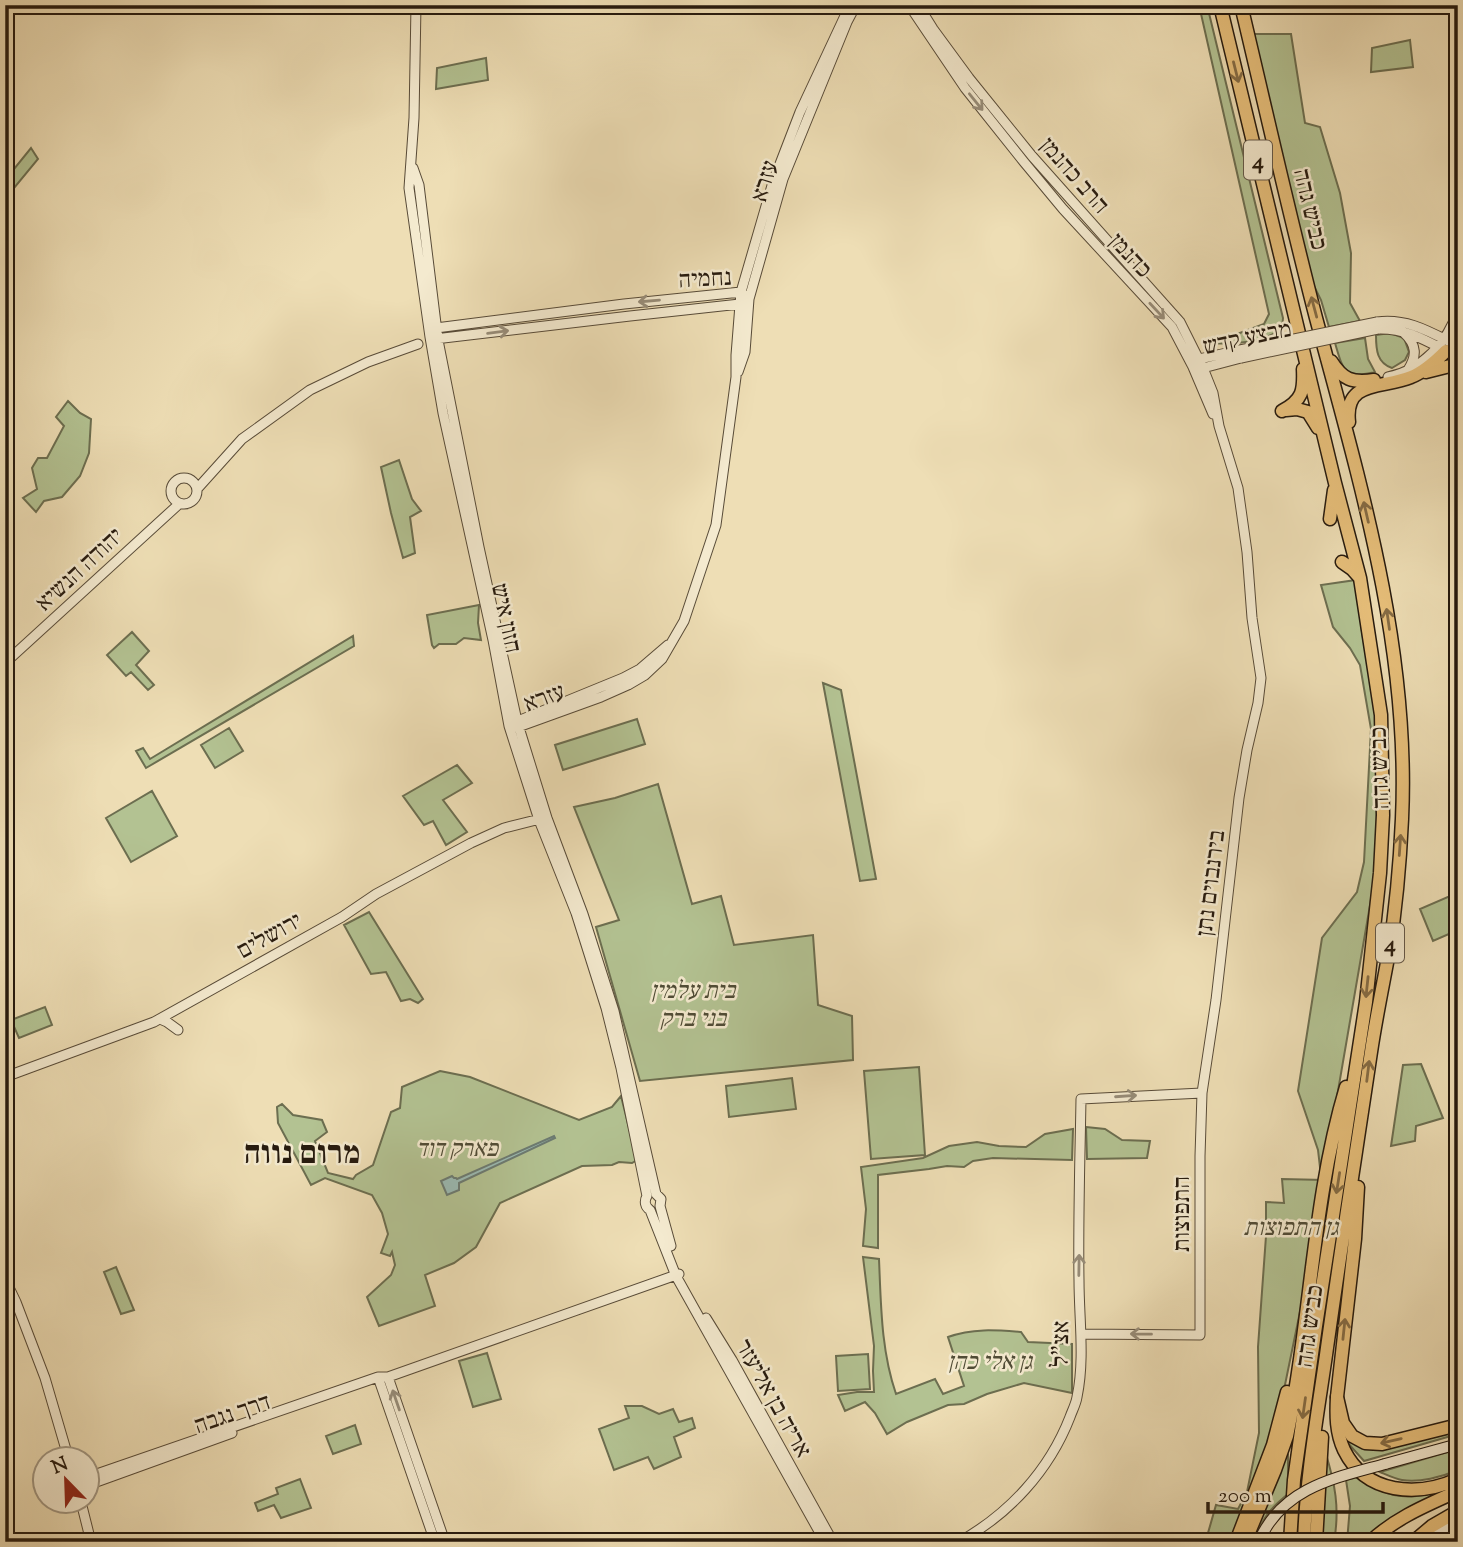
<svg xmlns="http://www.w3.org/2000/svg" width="1463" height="1547" font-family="'Sorts Mill Goudy','Frank Ruhl Libre',serif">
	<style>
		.green { fill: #b3c292; stroke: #6c6e50; stroke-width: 2 }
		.water { fill: #9bbbb4; stroke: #6c7b72; stroke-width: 2 }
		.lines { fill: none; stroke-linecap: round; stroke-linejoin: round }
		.tertiary-casing { stroke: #584b38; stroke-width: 11 }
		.secondary-casing { stroke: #261a0e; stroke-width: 12 }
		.trunk-casing { stroke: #261a0e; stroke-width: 15 }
		.motorway-casing { stroke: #261a0e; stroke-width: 15 }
		.tertiary { stroke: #f4eacf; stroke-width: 9 }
		.secondary { stroke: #f4eacf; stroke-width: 10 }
		.trunk { stroke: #e7bf7a; stroke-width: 12 }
		.motorway { stroke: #e7bf7a; stroke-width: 12 }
		.tertiary-bridge-casing { stroke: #584b38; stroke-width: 11; stroke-linecap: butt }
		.secondary-bridge-casing { stroke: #261a0e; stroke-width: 12; stroke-linecap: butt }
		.tertiary-bridge { stroke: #f4eacf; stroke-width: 9 }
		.secondary-bridge { stroke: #f4eacf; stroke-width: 10 }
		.oneway { stroke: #866c44 }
		.oneway2 { stroke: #978c78 }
		.labels { text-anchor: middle; stroke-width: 5; stroke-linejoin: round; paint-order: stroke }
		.shield { fill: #f4eacf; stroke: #645848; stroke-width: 2 }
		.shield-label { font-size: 23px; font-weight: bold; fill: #261a0e }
		.street-label { font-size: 24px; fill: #261a0e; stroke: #f4eacf }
		.park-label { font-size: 24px; font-style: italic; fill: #504c36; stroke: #f4eacf }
		.district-label { font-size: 32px; font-weight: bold; fill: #261a0e; stroke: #f4eacf }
	</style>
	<rect width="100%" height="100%" fill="#eedeb5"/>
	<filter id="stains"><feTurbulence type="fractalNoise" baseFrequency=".00286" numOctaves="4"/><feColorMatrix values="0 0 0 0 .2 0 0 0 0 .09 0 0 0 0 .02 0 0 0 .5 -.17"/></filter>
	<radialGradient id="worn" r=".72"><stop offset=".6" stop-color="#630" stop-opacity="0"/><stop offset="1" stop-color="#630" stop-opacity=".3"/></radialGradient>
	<path class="green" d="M1199,5H1207L1283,318L1282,328C1266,342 1234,345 1213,343L1264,324L1269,314Z
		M1252,34H1291L1305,123L1320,127L1340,193L1351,253L1350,303L1360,321L1329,327L1321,300L1308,274Z
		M1410,40L1413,67L1371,72L1372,48Z
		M486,58L488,80L436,89L437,68Z
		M31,148L38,159L5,199V180Z
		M1390,333L1404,338L1409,352L1405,360L1392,368C1377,363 1376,350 1376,335Z
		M1365,338L1368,359L1375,372C1344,380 1343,370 1335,343Z
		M68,401L80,413L91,419L89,453L80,476L62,497L44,501L36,512L23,498L37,489L32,468L38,458H47L64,426L56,417Z
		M399,460L412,499L421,511L410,517L415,553L403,558L391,513L381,467Z
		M1356,580L1362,632L1375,705L1377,834L1374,882L1334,1114L1321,1176L1318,1150L1298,1091L1322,938L1357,892L1364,862L1371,729L1360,665L1350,648L1333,627L1321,585Z
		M479,605L478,623L481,640L464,638L456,644H439L434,648L432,645L427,615Z
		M132,632L149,651L136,665L154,685L148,690L131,672L126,676L107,655Z
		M353,636L354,646L146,768L136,751L143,748L150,759Z
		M823,683L841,690L876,879L860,881Z
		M637,719L645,744L563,770L555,745Z
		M229,728L243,751L215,768L201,745Z
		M457,765L472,783L443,800L467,832L446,845L433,821L424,825L403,796Z
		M658,784L692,904L721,896L734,945L813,935L818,1005L852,1016L853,1060L640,1081L596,927L619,920L574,807L615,798Z
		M152,791L177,836L131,862L106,818Z
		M1450,896L1458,914V930L1433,941L1420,909Z
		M369,912L423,999L418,1003L410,999L401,1001L386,972L371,974L344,925Z
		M45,1007L52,1025L19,1038L11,1020Z
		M1421,1064L1443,1118L1416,1126L1415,1141L1391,1146L1403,1065Z
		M919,1067L925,1155L871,1159L864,1071Z
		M440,1071L470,1077L579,1120L612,1107L621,1096L637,1160L632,1163L619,1162L612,1165L582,1166L500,1203L476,1247L454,1263L425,1275L435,1306L379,1326L367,1297L391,1275L395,1265L392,1252L390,1256L381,1253L388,1234L382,1213L372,1195L325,1178L311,1185L278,1123L277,1107L282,1104L293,1115L322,1120L327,1132L315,1141L328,1173L353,1179L356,1175L373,1165L391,1112L400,1108L402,1087Z
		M792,1078L796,1109L729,1117L726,1086Z
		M1086,1127L1105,1129L1122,1140L1150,1141L1147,1158L1087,1159Z
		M1073,1129L1072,1160L993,1158L973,1161L964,1167L947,1166L929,1169L878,1175V1248L863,1246L866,1209L861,1167L923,1158L949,1146L977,1142L999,1146L1026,1147L1045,1134Z
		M1282,1179L1324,1180L1310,1263L1279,1414L1233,1542H1213L1208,1533L1216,1505L1238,1509L1247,1492L1259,1433L1258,1347L1266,1236V1202L1284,1203Z
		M863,1257L879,1259C881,1305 881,1350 896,1394L935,1379L943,1394L964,1386L948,1337C972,1328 996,1330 1021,1332L1028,1342L1072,1344V1393L1024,1383L987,1394L964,1404L948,1405L907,1422L887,1434L875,1413L865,1402L845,1411L838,1395L857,1392H874L873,1371L874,1346Z
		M116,1267L134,1310L121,1314L104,1272Z
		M487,1353L501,1399L473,1407L459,1361Z
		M868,1354L870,1389L838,1391L836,1356Z
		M625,1406H642L659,1414L673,1409L679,1422L692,1418L695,1428L674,1437L681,1457L654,1469L648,1457L614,1470L599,1429L629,1418Z
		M355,1425L361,1444L333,1454L326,1436Z
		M1458,1428V1434L1364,1461L1346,1441L1342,1430L1354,1443Z
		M1458,1449V1470C1442,1477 1419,1483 1402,1480C1395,1479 1387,1475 1380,1472Z
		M1325,1451C1335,1483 1340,1508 1334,1542H1321Z
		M1288,1455V1494C1268,1510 1263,1519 1253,1542H1249L1283,1458Z
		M1358,1477C1385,1497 1404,1501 1437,1492L1439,1494C1410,1507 1385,1520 1362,1542H1347L1350,1506L1346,1480Z
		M300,1479L311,1508L281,1518L274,1505L258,1511L255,1503L278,1494L276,1488Z"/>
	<path class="water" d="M554,1136L555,1138L459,1183V1190L447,1195L441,1181L452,1176L454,1178H456L457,1179Z"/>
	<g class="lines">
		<g class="tertiary-casing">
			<path id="tertiary" d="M416,5L414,118L409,188L430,337L443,413L493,640L509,726L539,820L576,913L606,1008L621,1068L647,1196C644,1201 645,1207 650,1210L676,1276L825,1542
				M909,5L965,88L1024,162L1063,209L1172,327L1193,367L1213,414
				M918,5L933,29L969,78L1032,156L1180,322L1203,368L1213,393L1219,426L1238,488L1247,552L1252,618L1261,678L1258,703L1247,750L1239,798L1216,1000L1202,1093L1200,1156V1335L1081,1334
				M413,168L419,185L438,340L479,547L517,721L547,818L583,914L614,1011L656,1194L661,1199L660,1206L671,1246
				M1377,322C1408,318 1430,332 1458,346
				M436,328L624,304L741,292L745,296
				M1378,329C1409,328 1431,344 1458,357
				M1404,333C1417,345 1417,356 1408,370
				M1457,335L1458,336
				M435,339L630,316L740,304L744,302
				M1197,363L1199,359L1240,350
				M1198,367L1203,368L1241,358
				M738,372L745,352L749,299L783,179L847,22L856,5
				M1388,377C1422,370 1448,342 1458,310
				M171 491a13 13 0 1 1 26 0a13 13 0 1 1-26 0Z
				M197,489L242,439L310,390L368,362L418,344
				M5,663L179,504
				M513,723L623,678L640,669L668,645
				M514,727H518L601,697L628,685L645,675L662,659L684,621L716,525L736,377V355L741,292L773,182L800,112L850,5
				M160,1019L167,1022L178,1030
				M5,1077L154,1022L342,917L376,894L471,843L504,828L544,818
				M5,1279L16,1302L45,1378L69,1460
				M706,1318L732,1360L833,1542
				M378,1377L435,1542
				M388,1377L445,1542
				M88,1477L378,1377H388L679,1274
				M88,1485L232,1433
				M81,1502L91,1542
				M959,1542C1009,1514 1049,1471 1070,1417C1072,1411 1076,1404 1077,1397C1085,1359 1079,1319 1079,1280C1078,1220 1080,1159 1081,1099L1202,1093"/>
		</g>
		<g class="secondary-casing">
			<path id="secondary" d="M1385,1464L1458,1444
				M1422,1542L1440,1530L1458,1522"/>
		</g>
		<g class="trunk-casing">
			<path id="trunk" d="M1220,5L1335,483L1360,578L1381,715L1383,815L1380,873L1366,1002L1316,1326L1294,1480L1290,1542
				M1241,5C1266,110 1289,214 1316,318C1360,482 1410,648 1402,819C1400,863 1396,908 1389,952C1383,985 1376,1018 1371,1052C1356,1153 1340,1254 1326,1355C1317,1417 1306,1479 1304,1542
				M1331,361C1343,380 1352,383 1374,380
				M1426,372L1458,364
				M1286,410L1297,409L1308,412L1318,428
				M1282,411C1303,400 1304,390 1303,369
				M1349,422C1344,379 1383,389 1411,377C1424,372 1435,362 1446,351
				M1330,519L1334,490
				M1342,562L1352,569L1360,578
				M1358,1187L1355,1239L1337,1397L1343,1423L1352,1436L1365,1443L1382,1444L1458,1425
				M1239,1534L1273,1445L1287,1392
				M1245,1542L1275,1470L1287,1436C1311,1322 1312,1200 1346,1087
				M1316,1542L1322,1437"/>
		</g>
		<g class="motorway-casing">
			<path id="motorway" d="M1337,1397C1336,1415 1336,1433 1344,1450C1366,1495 1418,1497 1458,1479
				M1370,1542C1395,1518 1427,1505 1458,1491
				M1413,1542L1432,1526L1458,1511"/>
		</g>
		<use href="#tertiary" class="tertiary"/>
		<use href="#secondary" class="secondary"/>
		<use href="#trunk" class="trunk"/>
		<use href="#motorway" class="motorway"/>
		<g class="tertiary-bridge-casing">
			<path id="tertiary-bridge" d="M1240,350L1377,322
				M1241,358L1378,329"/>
		</g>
		<g class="secondary-bridge-casing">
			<path id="secondary-bridge" d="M1260,1539C1284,1487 1335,1478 1385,1464"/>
		</g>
		<use href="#tertiary-bridge" class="tertiary-bridge"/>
		<use href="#secondary-bridge" class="secondary-bridge"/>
	</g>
	<defs><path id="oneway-shaft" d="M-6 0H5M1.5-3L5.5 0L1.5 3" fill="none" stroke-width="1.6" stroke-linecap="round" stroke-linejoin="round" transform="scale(1.75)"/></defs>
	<g class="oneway">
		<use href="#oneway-shaft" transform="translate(1236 72) rotate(76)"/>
		<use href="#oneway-shaft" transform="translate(1314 307) rotate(-105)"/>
		<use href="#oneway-shaft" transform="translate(1366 512) rotate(-103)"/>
		<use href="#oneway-shaft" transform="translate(1388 619) rotate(-98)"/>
		<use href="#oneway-shaft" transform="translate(1400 845) rotate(-86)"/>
		<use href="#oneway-shaft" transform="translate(1367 987) rotate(96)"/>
		<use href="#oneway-shaft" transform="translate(1368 1071) rotate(-83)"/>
		<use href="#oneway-shaft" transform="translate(1338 1183) rotate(99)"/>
		<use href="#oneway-shaft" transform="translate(1344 1329) rotate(-84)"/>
		<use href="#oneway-shaft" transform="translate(1304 1408) rotate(98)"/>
		<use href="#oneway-shaft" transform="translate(1391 1441) rotate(167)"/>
	</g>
	<g class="oneway2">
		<use href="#oneway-shaft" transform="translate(976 102) rotate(51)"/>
		<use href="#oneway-shaft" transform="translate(649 301) rotate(175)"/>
		<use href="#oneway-shaft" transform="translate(1157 311) rotate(47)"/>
		<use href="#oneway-shaft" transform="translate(498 332) rotate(-7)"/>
		<use href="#oneway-shaft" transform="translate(1126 1096) rotate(-4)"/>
		<use href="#oneway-shaft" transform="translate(1079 1265) rotate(-89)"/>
		<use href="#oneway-shaft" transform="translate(1141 1334) rotate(-179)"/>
		<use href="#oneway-shaft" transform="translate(396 1400) rotate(-109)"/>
	</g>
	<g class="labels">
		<g class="shield">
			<rect x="1244" y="140.5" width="28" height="39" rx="5"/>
			<rect x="1376" y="923.5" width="28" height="39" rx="5"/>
		</g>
		<g class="shield-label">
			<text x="1258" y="168">4</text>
			<text x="1390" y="951">4</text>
		</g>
		<g class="street-label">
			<text transform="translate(1075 175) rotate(49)" y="8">הרב כהנמן</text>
			<text transform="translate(764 181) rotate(-72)" y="8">עזרא</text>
			<text transform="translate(1311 209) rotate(77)" y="8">כביש גהה</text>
			<text transform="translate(1131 255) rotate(47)" y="8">כהנמן</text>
			<text transform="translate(705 278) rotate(-3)" y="8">נחמיה</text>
			<text transform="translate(1247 337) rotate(-12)" y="8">מבצע קדש</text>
			<text transform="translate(79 569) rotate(-43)" y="8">יהודה הנשיא</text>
			<text transform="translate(507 618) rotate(78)" y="8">חזון איש</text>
			<text transform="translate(544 697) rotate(-20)" y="8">עזרא</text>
			<text transform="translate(1379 768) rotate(-92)" y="8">כביש גהה</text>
			<text transform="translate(1210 883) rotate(-83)" y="8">בירנבוים נתן</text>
			<text transform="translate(269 935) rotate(-29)" y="8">ירושלים</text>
			<text transform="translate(1181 1214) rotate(-90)" y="8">התפוצות</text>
			<text transform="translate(1309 1326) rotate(-82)" y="8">כביש גהה</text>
			<text transform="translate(1060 1344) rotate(-89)" y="8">אצ"ל</text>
			<text transform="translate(774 1398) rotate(61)" y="8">אריה בן אליעזר</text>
			<text transform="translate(232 1413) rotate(-19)" y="8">דרך נגבה</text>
		</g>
		<g class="park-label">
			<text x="693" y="998">בית עלמין<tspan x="693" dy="28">בני ברק</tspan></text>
			<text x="457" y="1156">פארק דוד</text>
			<text x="1291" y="1235">גן התפוצות</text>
			<text x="990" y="1369">גן אלי כהן</text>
		</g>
		<g class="district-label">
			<text x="302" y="1163">מרום נווה</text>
		</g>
	</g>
	<rect width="1463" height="1547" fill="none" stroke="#eedeb5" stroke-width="28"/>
	<rect x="7" y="7" width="1449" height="1533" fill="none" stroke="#261a0e" stroke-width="3.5"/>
	<rect x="14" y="14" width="1435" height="1519" fill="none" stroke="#261a0e" stroke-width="2"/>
	<g transform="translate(66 1480) rotate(337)"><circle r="33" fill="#f4eacf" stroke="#a29782" stroke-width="2"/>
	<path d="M0-5L12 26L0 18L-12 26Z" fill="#8f2418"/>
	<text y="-10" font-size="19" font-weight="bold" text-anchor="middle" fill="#261a0e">N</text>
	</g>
	<path d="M1208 1502v10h175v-10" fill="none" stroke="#261a0e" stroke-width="3.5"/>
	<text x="1218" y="1502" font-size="21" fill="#261a0e" stroke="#f4eacf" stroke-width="5" paint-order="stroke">200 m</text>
	<rect width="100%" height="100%" filter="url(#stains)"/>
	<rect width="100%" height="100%" fill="url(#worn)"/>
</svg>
